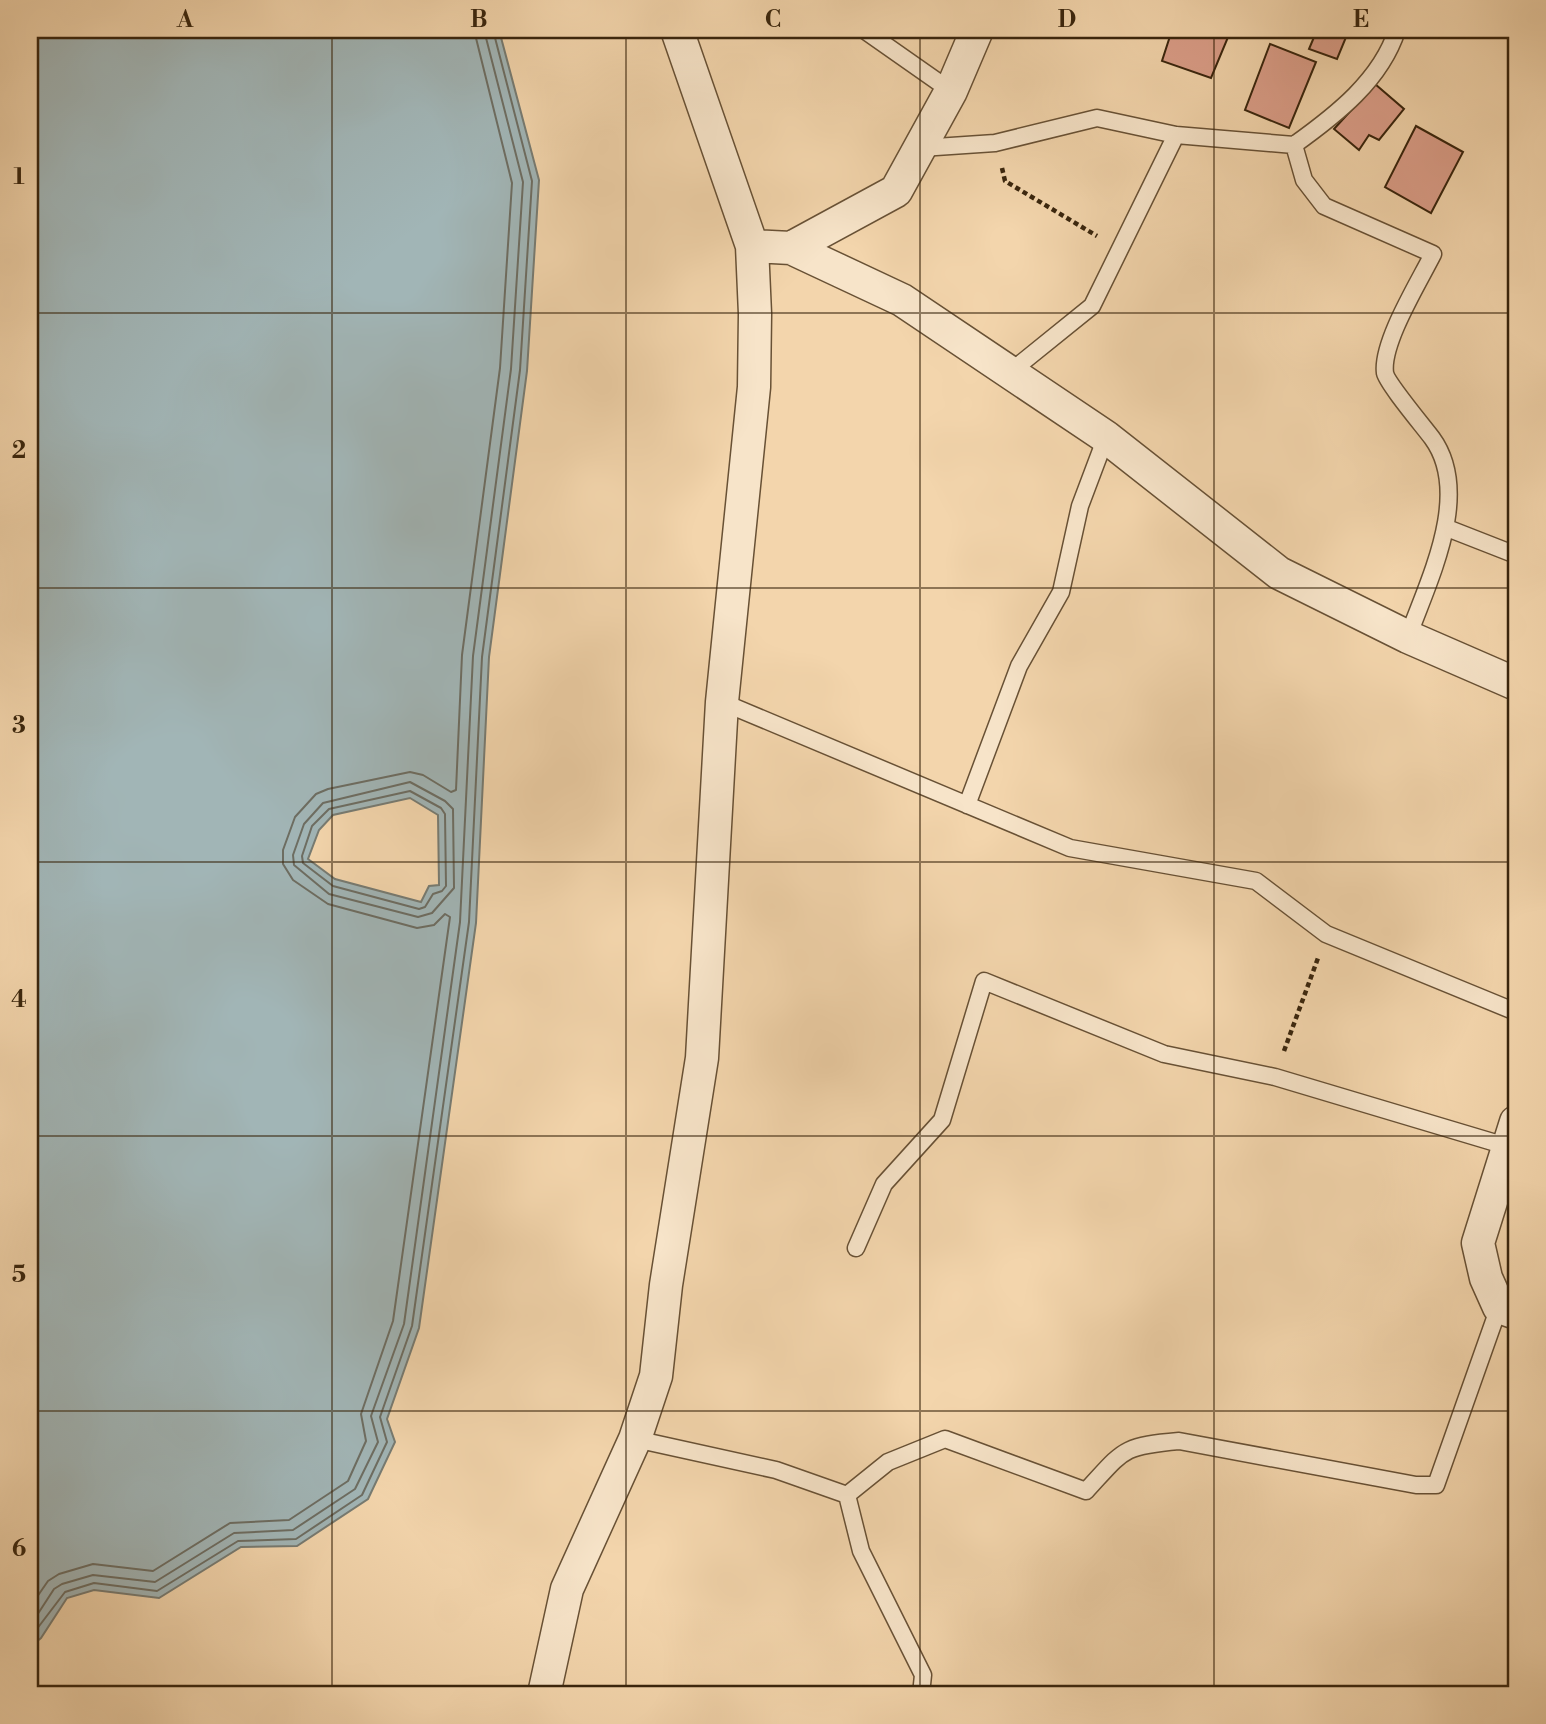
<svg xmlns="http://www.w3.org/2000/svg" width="1546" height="1724" font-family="'Libre Bodoni',serif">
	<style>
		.water { fill: #a1b5b6; stroke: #777b72; stroke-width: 2; fill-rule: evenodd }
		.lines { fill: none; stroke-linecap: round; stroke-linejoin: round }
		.shore { stroke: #6d6d62; stroke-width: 2 }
		.building { fill: #db9e89; stroke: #39250d; stroke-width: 2 }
		.lane-casing { stroke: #685135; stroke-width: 19 }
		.street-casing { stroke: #685135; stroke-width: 35 }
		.path { stroke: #39250d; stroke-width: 4.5; stroke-dasharray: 5 3.5; stroke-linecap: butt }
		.lane { stroke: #f7e4c9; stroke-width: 16 }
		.street { stroke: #f7e4c9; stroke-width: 32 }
		.grid { fill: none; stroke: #39250d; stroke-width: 2; stroke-opacity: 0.55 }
		.neatline { fill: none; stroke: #39250d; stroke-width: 2.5 }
		.grid-label { font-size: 23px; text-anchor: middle; font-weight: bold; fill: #39250d }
	</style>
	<rect width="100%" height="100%" fill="#f3d5ac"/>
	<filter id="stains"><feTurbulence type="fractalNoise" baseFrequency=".00286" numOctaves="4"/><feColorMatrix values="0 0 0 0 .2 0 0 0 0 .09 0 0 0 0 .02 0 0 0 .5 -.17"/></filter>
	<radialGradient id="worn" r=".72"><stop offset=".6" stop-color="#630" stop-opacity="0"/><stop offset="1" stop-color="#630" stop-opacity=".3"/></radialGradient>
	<path class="water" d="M30,30H499L539,180L527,371L489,657L476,923L419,1328L387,1419L395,1442L368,1499L297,1546L241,1547L159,1598L94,1590L67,1598L41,1638L30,1647ZM410,798L438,815L439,885L429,886L421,902L335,879L308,859L319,830L333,815Z"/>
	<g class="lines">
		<path class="shore" d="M410,782L445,801L453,809L454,888L432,913L418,917L329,894L294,865L293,855L304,824L323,803Z
			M410,791L441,808L445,814L446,886L442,891L433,894L425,907L419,909L333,886L303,863L302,856L312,826L329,809Z
			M30,1607L48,1581L59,1574L93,1564L153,1571L230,1523L289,1520L348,1481L366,1441L361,1414L393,1321L450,917L445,914L434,925L417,928L328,904L293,880L283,864V850L295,817L316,794L328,789L410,772L423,775L451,792L456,790L462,655L500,368L512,183L474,30
			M30,1626L54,1589L62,1584L93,1575L155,1582L234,1533L293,1530L355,1489L378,1442L371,1416L404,1324L460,922L473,656L511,369L523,182L484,30
			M30,1638L65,1592L94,1583L157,1591L238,1541L296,1539L362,1495L387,1442L380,1417L412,1326L469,922L482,657L520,370L532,181L493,30"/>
	</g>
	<path class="building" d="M1172,30H1231L1211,78L1162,61Z
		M1317,30H1349L1337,59L1309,49Z
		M1505,30H1516V61Z
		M1270,44L1316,62L1289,128L1245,110Z
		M1375,84L1404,109L1379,140L1369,135L1359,150L1334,129Z
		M1416,126L1463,152L1431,213L1385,187Z"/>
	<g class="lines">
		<g class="lane-casing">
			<path id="lane" d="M864,30L951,91
				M1294,145C1336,115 1381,80 1397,30
				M921,148L995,143L1097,118L1176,135L1294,145L1304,180L1324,206L1433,254C1419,282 1381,343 1385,373C1387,383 1423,426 1432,438C1473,494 1428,581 1408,637
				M1009,373L1092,306L1176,135
				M1447,528L1516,555
				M722,702L1070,848L1256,881L1326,934L1516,1012
				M967,805L1019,666L1061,592L1080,506L1106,437
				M856,1248L884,1184L942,1120L984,981L1164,1054L1275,1077L1506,1146
				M635,1439L776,1470L847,1495L888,1462L945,1439L1086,1491C1124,1450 1121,1446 1179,1441L1416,1485H1436L1499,1307
				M847,1495L861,1551L923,1675L921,1694"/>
		</g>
		<g class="street-casing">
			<path id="street" d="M752,246L791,248L902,300L1106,437L1279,573L1408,637L1516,684
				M791,248L896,191L951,91L977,30
				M1516,1122L1478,1243L1486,1278L1499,1307L1516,1313
				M544,1694L567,1589L635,1439L656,1376L666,1285L702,1058L722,702L754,387L755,314L752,246L677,30"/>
		</g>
		<path class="path" d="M1002,168L1005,181L1097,236
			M1284,1051L1318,958"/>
		<use href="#lane" class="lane"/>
		<use href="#street" class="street"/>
	</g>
	<path class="grid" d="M332,30V1694M626,30V1694M920,30V1694M1214,30V1694M30,313H1516M30,588H1516M30,862H1516M30,1136H1516M30,1411H1516"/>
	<rect width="1546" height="1724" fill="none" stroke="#f3d5ac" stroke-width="77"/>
	<rect x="38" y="38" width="1470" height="1648" class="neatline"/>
	<g class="grid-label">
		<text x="185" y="27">A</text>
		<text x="479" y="27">B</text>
		<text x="773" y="27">C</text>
		<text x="1067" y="27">D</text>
		<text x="1361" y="27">E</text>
		<text x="19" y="184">1</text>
		<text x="19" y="458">2</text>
		<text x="19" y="733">3</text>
		<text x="19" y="1007">4</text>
		<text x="19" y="1282">5</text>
		<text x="19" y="1556">6</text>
	</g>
	<rect width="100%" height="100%" filter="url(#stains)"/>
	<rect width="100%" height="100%" fill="url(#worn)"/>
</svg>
